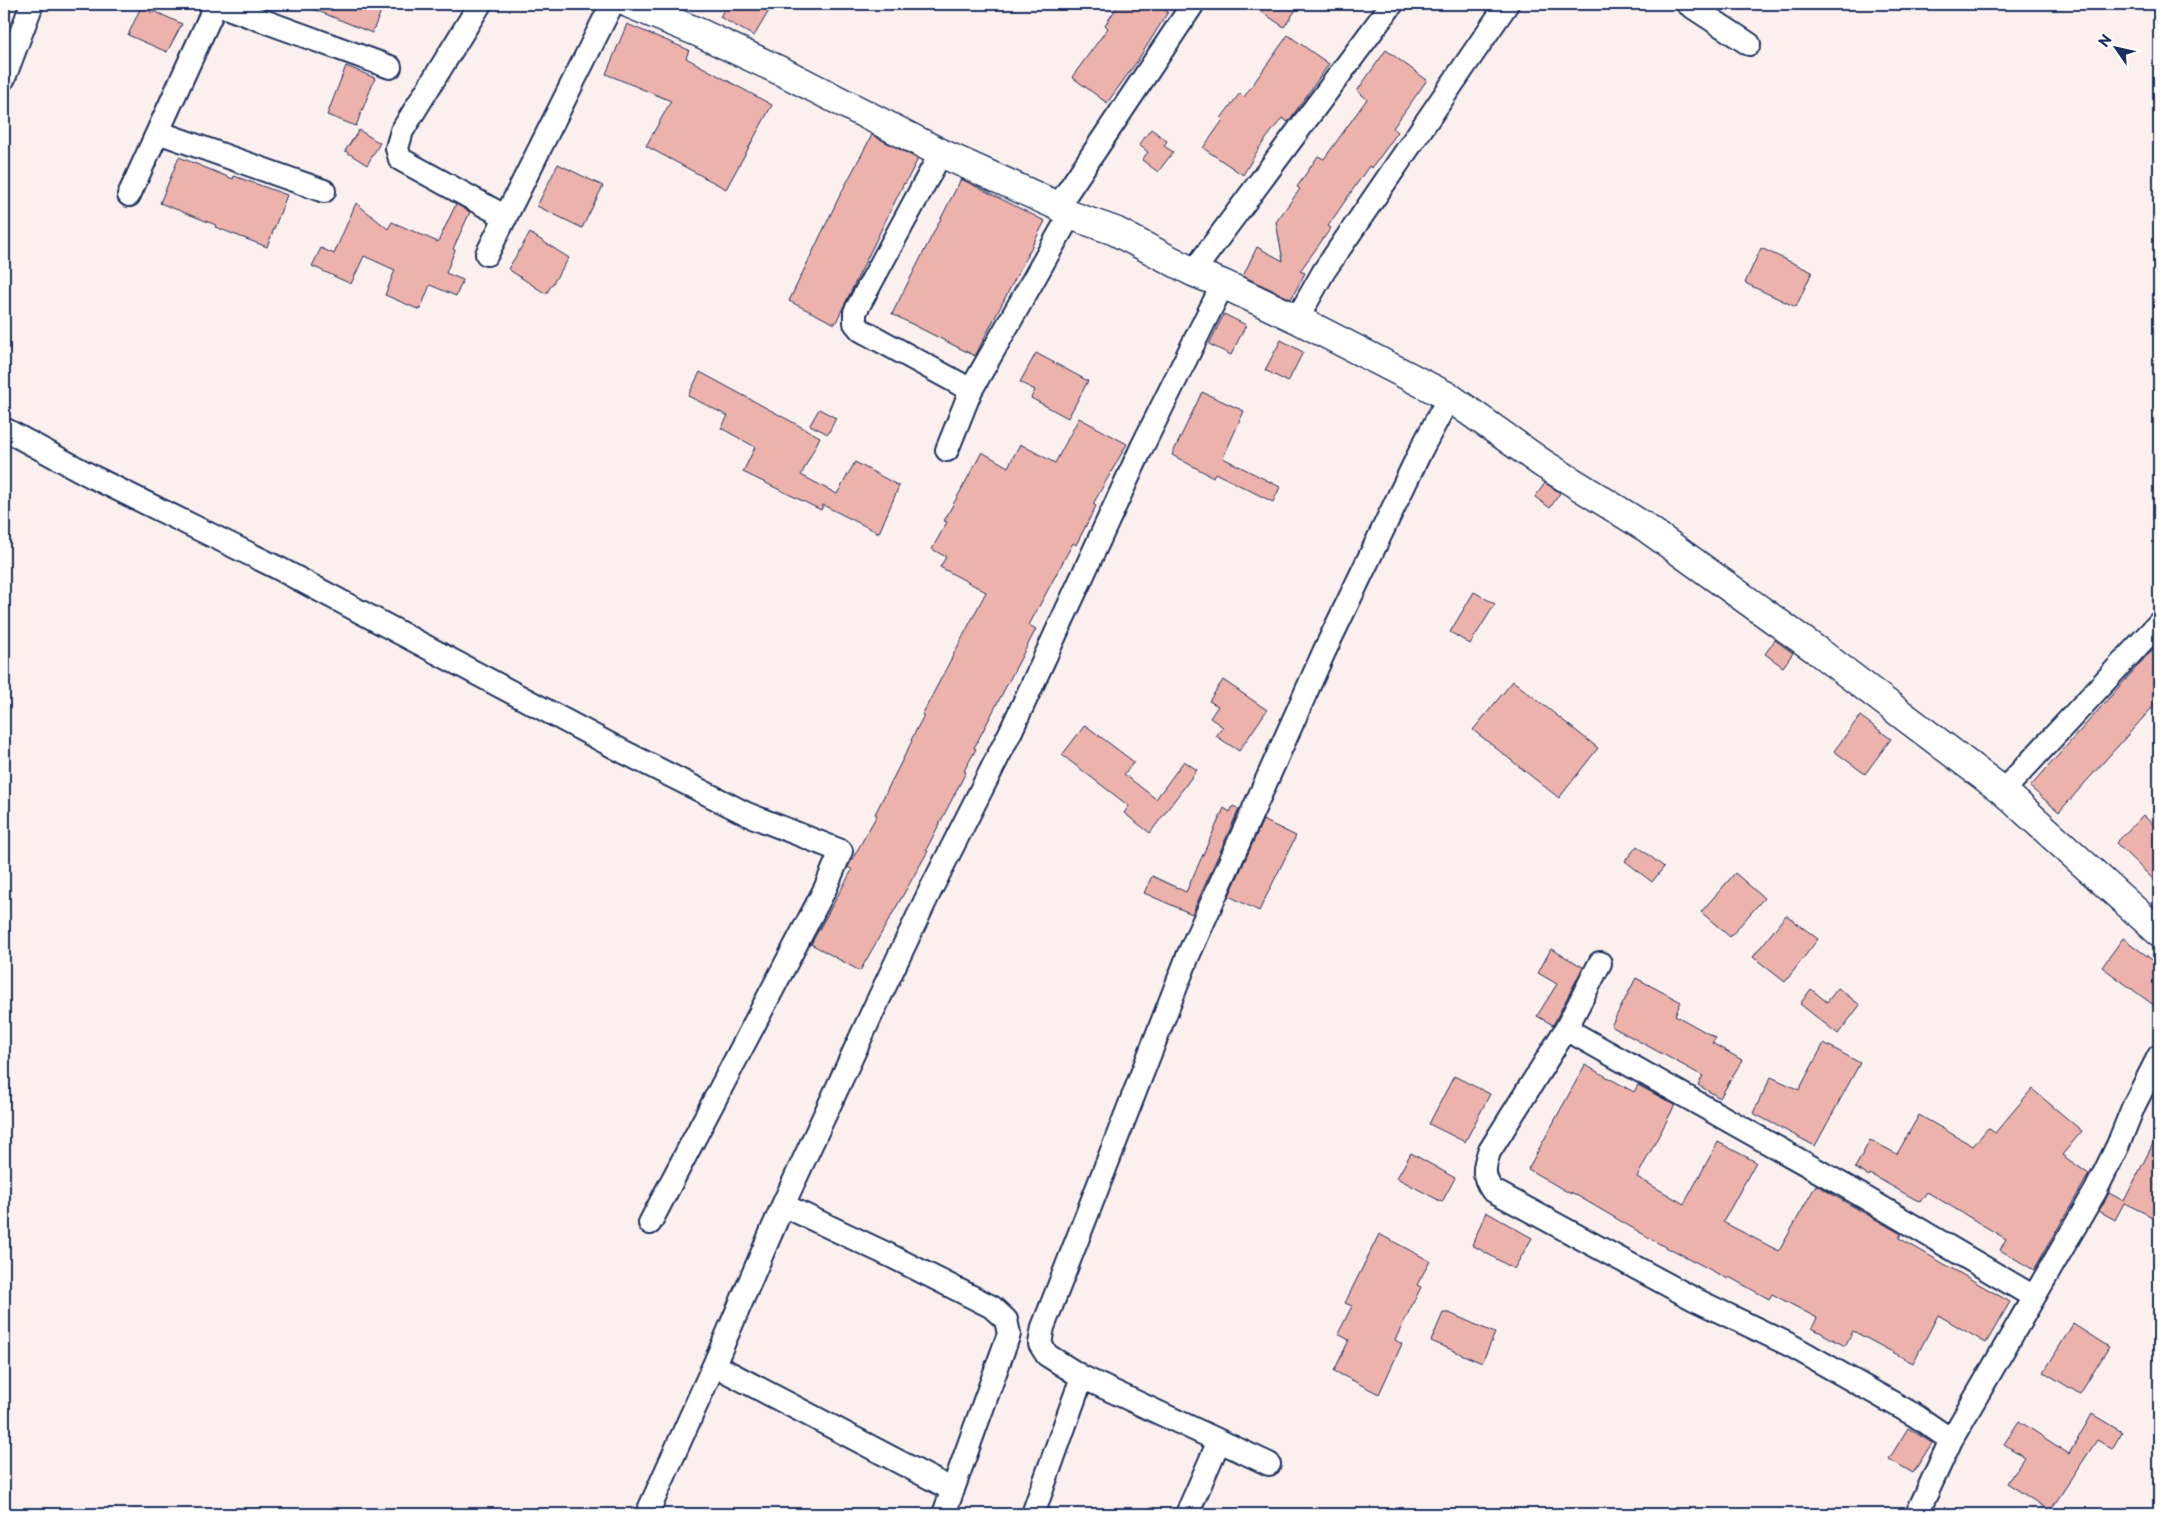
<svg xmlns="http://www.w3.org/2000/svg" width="2163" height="1518" font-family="'Playpen Sans',sans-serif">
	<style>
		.building { fill: #edb2ab; stroke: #1b2f5e }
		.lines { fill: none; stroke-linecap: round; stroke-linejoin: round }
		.minor-casing { stroke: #1b2f5e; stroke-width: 26 }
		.secondary-casing { stroke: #1b2f5e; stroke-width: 31 }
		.minor { stroke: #fff; stroke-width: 22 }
		.secondary { stroke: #fff; stroke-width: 28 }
	</style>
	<rect width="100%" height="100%" fill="#fbf0ee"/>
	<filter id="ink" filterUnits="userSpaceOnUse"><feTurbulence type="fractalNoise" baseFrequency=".02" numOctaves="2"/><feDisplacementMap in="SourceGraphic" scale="10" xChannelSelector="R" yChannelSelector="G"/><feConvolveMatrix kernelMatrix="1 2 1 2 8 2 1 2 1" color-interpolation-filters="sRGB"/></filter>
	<g filter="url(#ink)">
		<path class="building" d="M301,4H384L372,33Z
			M727,4H736L747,10L751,4H773L754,36L720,17Z
			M1119,4H1156L1168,12L1136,63L1107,103L1072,77L1108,28L1105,25Z
			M1250,4H1300L1284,27Z
			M141,7L153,13L154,11L182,24L167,52L128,35Z
			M627,24L689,50L686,58L772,105L726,189L646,146L671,101L606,74Z
			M1288,35L1329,64L1288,122L1282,118L1259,148L1243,175L1203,148L1223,120L1221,118L1240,93L1244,97Z
			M1386,50L1427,80L1393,128L1398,132L1372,168L1369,166L1328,226L1331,228L1300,271L1305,273L1291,299L1243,276L1257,247L1283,261L1276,222L1300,189L1297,187L1318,156L1324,159L1367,99L1357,91Z
			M346,66L375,78L356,126L327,115Z
			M1151,129L1167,141L1164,146L1173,152L1158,172L1142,160L1148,152L1139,145Z
			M359,130L380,143L367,165L345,151Z
			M872,135L918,159L905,184L904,183L835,324L789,301L840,195Z
			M179,157L233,179L234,176L287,195L267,247L215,227L216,225L160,203Z
			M558,164L603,186L582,228L537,206Z
			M961,179L1045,221L975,356L892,314Z
			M356,203L388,229L392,222L438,242L456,204L470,212L453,249L455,250L446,273L463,280L456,296L430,285L420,310L385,295L395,270L364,256L351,284L312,266L321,248L334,254Z
			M530,233L569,258L546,294L508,269Z
			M1761,248L1812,272L1796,307L1745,283Z
			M1224,314L1246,325L1231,355L1209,344Z
			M1281,340L1303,352L1288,382L1265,370Z
			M1036,353L1088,381L1068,418L1031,398L1035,390L1020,382Z
			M700,372L820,437L801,475L837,494L855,462L899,486L879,533L823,505L821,510L743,472L755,447L721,428L728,416L688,396Z
			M1202,392L1244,411L1223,458L1280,487L1273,502L1215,473L1213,477L1172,455Z
			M819,409L836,418L828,434L810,425Z
			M1079,418L1127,444L1093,504L1096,506L1076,545L1073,543L1029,625L1036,629L974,748L976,749L964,771L966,772L926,850L928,851L860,971L811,944L852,870L848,867L877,815L875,814L912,741L911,740L924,715H922L986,592L940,567L946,557L932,549L947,522L944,521L982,452L1008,467L1020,444L1055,463Z
			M1545,483L1560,493L1550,508L1535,497Z
			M1474,592L1495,604L1470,644L1450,632Z
			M1775,640L1793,653L1783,667L1765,654Z
			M2159,642V700L2059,812L2030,787Z
			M1223,680L1267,710L1239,751L1216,736L1223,727L1210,718L1218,706L1209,701Z
			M1513,681L1598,748L1559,798L1473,730Z
			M1860,716L1891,739L1865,774L1834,751Z
			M1085,725L1134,762L1124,774L1156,799L1184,761L1197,770L1150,833L1124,813L1129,806L1062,755Z
			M1233,806L1239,809L1192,914L1144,893L1152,876L1186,892L1224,808L1230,812Z
			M2143,815L2159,830V885L2116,843Z
			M1263,820L1296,836L1259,911L1229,896Z
			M1637,846L1664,867L1652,882L1625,861Z
			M1735,873L1764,898L1730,937L1701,912Z
			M1786,915L1818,939L1785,982L1753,957Z
			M2123,938L2159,965V1009L2102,967Z
			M1551,949L1583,967L1553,1025L1537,1016L1557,984L1538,973Z
			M1636,978L1681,1002L1675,1015L1716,1038L1712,1043L1742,1060L1720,1098L1698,1085L1703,1076L1611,1026Z
			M1838,988L1860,1005L1838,1034L1800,1004L1811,989L1827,1002Z
			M1824,1043L1860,1063L1815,1146L1753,1113L1771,1077L1799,1090Z
			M1585,1065L1634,1092L1638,1085L1675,1105L1637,1177L1684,1204L1718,1142L1756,1162L1723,1222L1779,1251L1816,1185L1901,1234L1899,1238L2010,1302L1986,1343L1938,1315L1913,1363L1853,1331L1845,1346L1812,1328L1817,1318L1772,1294L1769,1299L1729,1277L1728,1279L1671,1249L1670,1250L1571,1192V1194L1528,1169Z
			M1454,1076L1490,1094L1465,1142L1429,1124Z
			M2032,1089L2082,1131L2062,1155L2089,1174L2034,1270L2000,1250L2006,1239L1927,1192L1920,1202L1870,1174L1869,1176L1855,1168L1870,1140L1897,1154L1919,1115L1973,1146L1988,1128L1995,1133Z
			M2159,1132V1220L2124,1203L2115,1220L2099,1211L2109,1193L2124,1201Z
			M1411,1153L1455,1178L1442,1202L1397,1178Z
			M1486,1212L1532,1238L1514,1269L1472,1245Z
			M1379,1234L1430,1261L1417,1285L1421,1287L1395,1340L1402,1344L1379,1394L1334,1371L1349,1340L1338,1334L1352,1306L1345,1303Z
			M1443,1313H1449L1495,1333L1482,1363L1431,1341Z
			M2073,1324L2109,1347L2080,1394L2044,1372Z
			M2092,1414L2122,1432L2112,1449L2097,1440L2050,1511L2007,1483L2024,1457L2004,1444L2019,1421L2069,1454Z
			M1908,1428L1932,1443L1913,1473L1889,1459Z"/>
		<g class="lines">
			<g class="minor-casing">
				<path id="minor" d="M217,4L390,67
					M480,4L402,131L397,148L400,159L506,217
					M1688,4L1749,44
					M4,78L32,4
					M158,132L324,191
					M941,153L855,312V323L861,330L971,390
					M129,195L216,4
					M1058,206L1193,4
					M487,254L612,4
					M1193,272L1392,4
					M1297,319L1324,271L1507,4
					M4,429L93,477L278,568L624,752L747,814L841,851L825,889L650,1223
					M947,450L971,390L1070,215
					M2003,791L2159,623
					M1600,963L1566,1029L1489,1152C1484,1167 1482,1176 1492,1190L1694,1299L1792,1346L1916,1416L1951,1440
					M1566,1029L1852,1190L2034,1297
					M783,1205L891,1256L992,1307L1006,1320L1009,1334L944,1514
					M714,1365L953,1490
					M1269,1464L1082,1377L1047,1355L1040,1344L1043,1327L1188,956L1324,652L1421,450L1449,397
					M647,1514L714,1365L783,1205L873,1011L930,891L1010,733L1142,447L1223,284
					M1033,1514L1082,1377
					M1187,1514L1219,1441
					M1917,1514L1951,1440L2096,1190L2118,1145L2134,1105L2159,1056"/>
			</g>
			<g class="secondary-casing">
				<path id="secondary" d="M630,4L700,33L785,73L941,153L1058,206L1070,215L1115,231L1193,272L1223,284L1297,319L1449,397L1542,463L1645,527L1819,652L2003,791L2159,932"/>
			</g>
			<use href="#minor" class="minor"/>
			<use href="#secondary" class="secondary"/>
		</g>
	</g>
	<rect width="2163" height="1518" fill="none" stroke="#fff" stroke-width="20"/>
	<rect x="10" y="10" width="2143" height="1498" fill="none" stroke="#1b2f5e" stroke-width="2" filter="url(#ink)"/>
	<g transform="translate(2116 48) rotate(304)" stroke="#ffffff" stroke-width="4" paint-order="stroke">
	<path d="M0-4L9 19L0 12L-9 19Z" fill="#1b2f5e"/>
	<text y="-8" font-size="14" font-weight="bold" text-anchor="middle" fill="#1b2f5e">N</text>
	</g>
</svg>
